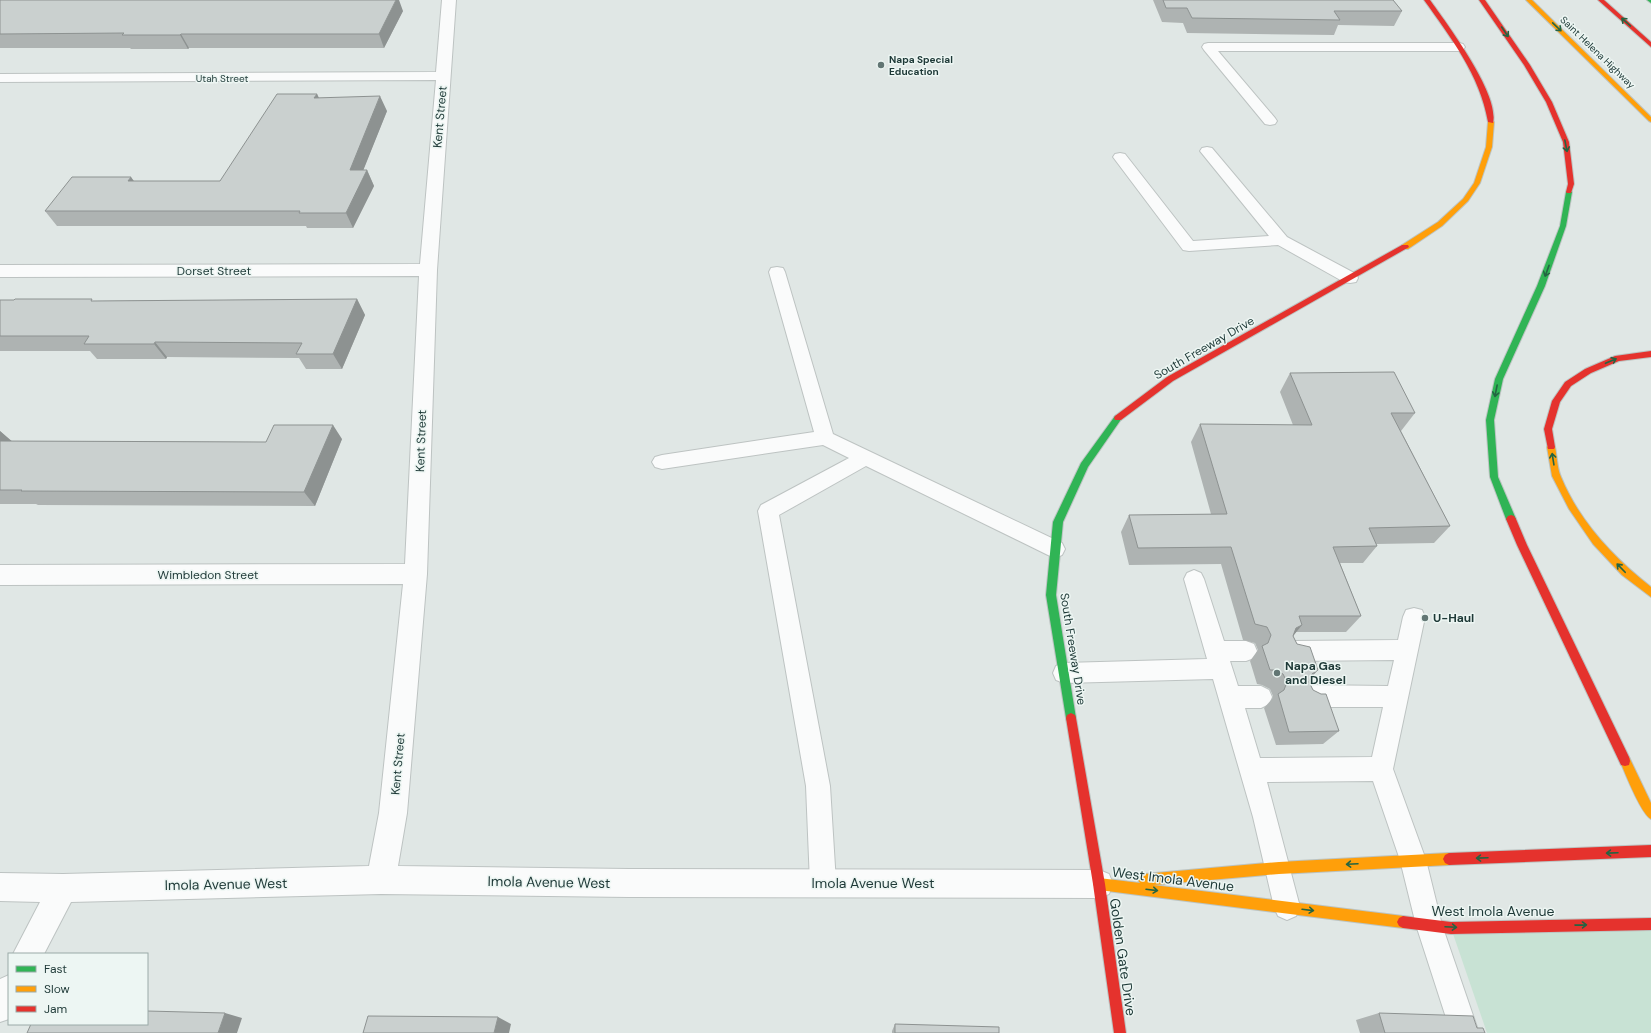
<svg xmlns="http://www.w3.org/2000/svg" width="1651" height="1033" font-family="'DM Sans',sans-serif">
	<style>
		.green { fill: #c8e2d4 }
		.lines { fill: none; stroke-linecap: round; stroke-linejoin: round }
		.lane-casing { stroke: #bdc3c2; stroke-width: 2 }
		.street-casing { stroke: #bdc3c2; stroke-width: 2 }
		.fast-casing { stroke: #bcc4c2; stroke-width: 2 }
		.slow-casing { stroke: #bcc4c2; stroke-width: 2 }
		.jam-casing { stroke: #bcc4c2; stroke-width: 2 }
		.lane { fill: #fafbfb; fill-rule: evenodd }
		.street { fill: #fafbfb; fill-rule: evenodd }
		.fast { fill: #30b455; fill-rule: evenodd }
		.slow { fill: #ff9f0a; fill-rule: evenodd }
		.jam { fill: #e5322d; fill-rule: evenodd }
		.wall { fill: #aeb3b2 }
		.shaded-wall { fill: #8d9291 }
		.building { fill: #cad0cf; stroke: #8d9291 }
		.oneway { stroke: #246442 }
		.poi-dot { fill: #627674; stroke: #edf6f3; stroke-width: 1.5 }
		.labels { text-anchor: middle; stroke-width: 3; stroke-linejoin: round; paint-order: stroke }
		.far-street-label { font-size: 10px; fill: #1e3937; stroke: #edf6f3 }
		.far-poi-label { font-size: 10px; font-weight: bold; fill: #1e3937; stroke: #edf6f3; text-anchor: start }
		.street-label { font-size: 12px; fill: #1e3937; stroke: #edf6f3 }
		.poi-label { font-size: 12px; font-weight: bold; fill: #1e3937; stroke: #edf6f3; text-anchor: start }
		.near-street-label { font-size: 14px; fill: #1e3937; stroke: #edf6f3 }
	</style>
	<rect width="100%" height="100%" fill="#e0e7e5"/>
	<path class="green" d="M1651,924V1033H1487L1451,928Z"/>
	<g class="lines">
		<g class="lane-casing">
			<path id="lane" d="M1208,43H1459L1463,44L1465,47L1463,50L1459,51H1218L1275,118L1277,121L1275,124L1270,125L1265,124L1204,50L1202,47L1204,44Z
				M1207,147L1212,148L1287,237L1356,274L1358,278L1356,282L1350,283L1344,282L1278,245L1189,251L1183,250L1113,157L1115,154L1120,153L1125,154L1193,241L1269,236L1200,151L1202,148Z
				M777,267L783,268L785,272L833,434L1062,543L1065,549L1062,555L1055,558L1048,555L866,466L779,515L830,786L836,883L832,892L823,896L814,892L810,883L806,786L758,511L761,505L849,458L823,445L662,469L655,467L652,462L655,457L662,455L814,432L769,272L771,268Z
				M1194,570L1201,573L1204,579L1224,641H1246L1254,644L1257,651L1254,658L1246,661H1230L1238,686H1261L1269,690L1272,697L1269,704L1261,708H1245L1260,758L1372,757L1383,707H1307L1299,703L1296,696L1299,689L1307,685L1388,686L1394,660L1292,661L1284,658L1281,651L1284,644L1292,641L1398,640L1403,617L1406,610L1414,608L1422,610L1425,617L1393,769L1426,860L1442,925L1479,1033H1451L1416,925L1400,860L1373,781L1267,782L1300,907L1296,916L1287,920L1278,916L1274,907L1253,817L1213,679L1064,683L1056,680L1053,673L1056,666L1064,663L1207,659L1184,579L1187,573Z"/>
		</g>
		<g class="street-casing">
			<path id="street" d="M442,0H456L437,270L427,574L407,813L398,866L629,869L1099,870L1109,874L1113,884L1109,894L1099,898L629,897L381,894L71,902L44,954H13L40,902L0,901V873L63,874L369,866L379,813L403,584L0,585V565L405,564L419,276L0,277V265L420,264L436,80L0,82V74L436,72Z
				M9,975V1019L0,1022V979Z"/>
		</g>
		<g class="fast-casing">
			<path id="fast" d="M1647,0H1651V3Z
				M1569,190L1572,192L1566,226L1545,286L1503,379L1494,420L1498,477L1516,519L1514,522H1508L1506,519L1490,477L1486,420L1495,379L1537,286L1560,226L1566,192Z
				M1118,415L1122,418L1088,467L1063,522L1056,595L1076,718L1075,721L1071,723L1067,721L1066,718L1046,595L1053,522L1081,463L1115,416Z"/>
		</g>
		<g class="slow-casing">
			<path id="slow" d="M1526,0H1532L1651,117V122L1649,121Z
				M1491,120L1494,122L1492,147L1480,183L1468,201L1442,226L1408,249H1402V245L1438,222L1463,199L1474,183L1486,147L1488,122Z
				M1551,444L1555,447C1557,456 1557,468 1561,477C1579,521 1614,558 1651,587V597L1622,575L1593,544L1569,509L1552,476L1547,447Z
				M1625,756L1629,757L1651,803V819C1641,814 1625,773 1620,761L1621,757Z
				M1449,853L1453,855L1455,859L1453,863L1449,865L1279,874L1153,885L1403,916L1407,918L1409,922L1407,926L1403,928L1099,890L1095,888L1093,884L1095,880L1099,878L1140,883L1138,880L1140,876L1144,874L1279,862Z"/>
		</g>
		<g class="jam-casing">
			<path id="jam" d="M1424,0H1430C1447,24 1500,94 1493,123L1488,122C1480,75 1451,38 1424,0Z
				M1479,0H1485L1530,65L1552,102L1569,142L1574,184L1571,193H1567L1566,192L1568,184L1563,142L1546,102L1524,65Z
				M1598,0H1604L1651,42V47Z
				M1402,245H1408L1409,247L1173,381L1121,420H1115L1114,418L1115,416L1167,377Z
				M1651,351V357L1619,361L1591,373L1571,386L1560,402L1552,429L1555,447L1554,449H1548L1544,429L1552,401L1565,382L1585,369L1615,356Z
				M1511,515L1514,516L1516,519L1527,545L1629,757L1630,761L1629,765L1625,766L1621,765L1517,545L1506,519L1508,516Z
				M1071,713L1075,715L1076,718L1105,884L1126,1033H1114L1093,884L1066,718L1067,715Z
				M1651,845V857L1449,865L1445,863L1443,859L1445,855L1449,853Z
				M1403,916L1451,922L1651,918V930L1451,934L1403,928L1399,926L1397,922L1399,918Z"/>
		</g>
		<use href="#lane" class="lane"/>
		<use href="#street" class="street"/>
		<use href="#fast" class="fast"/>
		<use href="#slow" class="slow"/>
		<use href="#jam" class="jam"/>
	</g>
	<path class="wall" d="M0,0L403,11L384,48H189L188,49H131L130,48H0Z
		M1153,0H1393L1402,11L1394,26L1338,25L1334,35L1187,33L1183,23L1162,22Z
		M317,94L319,98L387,111L363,170H367L374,186L353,228H307L306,226H57L45,211L134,181H220Z
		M357,299L365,315L342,369H306L299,358L167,357L166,359H97L90,351H0V300L94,301Z
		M1290,373L1415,413L1401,431L1450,526L1434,543L1376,544L1377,546L1363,563H1340L1361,616L1346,632H1296L1293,636L1297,644L1318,670L1310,678L1309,682L1313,690L1339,731L1323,744L1276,745L1264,708L1272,699L1273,696L1270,689L1262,685L1257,684L1250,661L1258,650L1255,643L1243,640L1221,564L1129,565L1121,532L1129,515L1211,514L1191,442L1200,424L1293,425L1280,392Z
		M0,431L11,441L266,442L342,439L315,506L38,505L36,504H0Z
		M1379,1013L1477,1028L1485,1033H1360L1356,1020Z
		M895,1024L999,1033H892V1031Z"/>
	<path class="shaded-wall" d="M396,0H399L403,11L384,48L379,34Z
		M181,34L189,48L188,49L180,35Z
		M317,94L324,109L314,98Z
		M380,96L387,111L357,186L350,170Z
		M367,170L374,186L353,228L346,213Z
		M131,177L142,192L128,181Z
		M357,299L365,315L342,369L333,354Z
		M155,342L167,357L166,359L154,344Z
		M333,425L342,439L315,506L304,492Z
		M0,431L14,443L0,450Z
		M1302,625L1289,641L1296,628Z
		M1318,670L1304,685L1312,674Z
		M225,1013L242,1018L237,1033H218Z
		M498,1017L511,1024L509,1033H494Z"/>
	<path class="building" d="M0,0H396L379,34H181L180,35H122L124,33L0,34Z
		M1163,0H1393L1402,11H1334L1340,20L1192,18L1187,8H1166Z
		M277,94H317L314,98L380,96L350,170H367L346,213H299L300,211H45L72,177H131L128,181H220Z
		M15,299H92L91,301L357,299L333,354H296L302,343L155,342L154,344H84L89,336H0V300H14Z
		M1394,372L1415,413H1391L1450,526L1369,528L1377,546L1333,547L1361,616H1299L1302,625L1296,628L1293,636L1297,644L1310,647L1318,670L1312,674L1309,682L1313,690L1321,694H1326L1339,731L1289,732L1278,694L1284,690L1287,682L1283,674L1275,670H1270L1262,646L1268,643L1271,635L1267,627L1255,624L1231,547L1138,548L1129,515L1227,514L1200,424L1312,425L1290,373Z
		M274,425H333L304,492L21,491L22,490H0V441L266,442Z
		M147,1011L225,1013L218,1033H27L31,1024H147Z
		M1379,1013L1473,1016L1477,1028H1483L1485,1033H1385Z
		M368,1016L498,1017L494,1033H363Z
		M895,1024L999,1027V1033H895Z"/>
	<defs><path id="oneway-shaft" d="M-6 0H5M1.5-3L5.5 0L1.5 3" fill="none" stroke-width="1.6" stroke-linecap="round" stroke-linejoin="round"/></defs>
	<g class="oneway">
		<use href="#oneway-shaft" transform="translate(1626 22) rotate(-138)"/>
		<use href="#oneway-shaft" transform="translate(1557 27) rotate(44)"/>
		<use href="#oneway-shaft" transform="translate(1505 32) rotate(56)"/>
		<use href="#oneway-shaft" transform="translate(1566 146) rotate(79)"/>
		<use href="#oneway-shaft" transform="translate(1547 271) rotate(110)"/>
		<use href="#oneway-shaft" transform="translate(1611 361) rotate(-23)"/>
		<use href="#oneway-shaft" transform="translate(1496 391) rotate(101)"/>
		<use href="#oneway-shaft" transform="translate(1553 459) rotate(-99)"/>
		<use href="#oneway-shaft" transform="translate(1621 568) rotate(-134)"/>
		<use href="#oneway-shaft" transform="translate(1612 853) rotate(178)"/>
		<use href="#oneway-shaft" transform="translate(1482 858) rotate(178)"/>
		<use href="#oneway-shaft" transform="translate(1352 864) rotate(177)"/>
		<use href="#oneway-shaft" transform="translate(1152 890) rotate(7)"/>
		<use href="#oneway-shaft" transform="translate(1308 910) rotate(7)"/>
		<use href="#oneway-shaft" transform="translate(1581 925) rotate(-1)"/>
		<use href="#oneway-shaft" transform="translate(1451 927) rotate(3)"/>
	</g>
	<g class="poi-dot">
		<circle cx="881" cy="65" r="4"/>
		<circle cx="1425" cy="618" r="4"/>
		<circle cx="1277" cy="673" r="4"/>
	</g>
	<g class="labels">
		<g class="far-street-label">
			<text transform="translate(1598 52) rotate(44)" y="4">Saint Helena Highway</text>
			<text x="222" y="82">Utah Street</text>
		</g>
		<g class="far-poi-label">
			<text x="889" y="63">Napa Special<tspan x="889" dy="12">Education</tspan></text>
		</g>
		<g class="street-label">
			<text transform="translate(440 117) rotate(-85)" y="4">Kent Street</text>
			<text x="214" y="275">Dorset Street</text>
			<text transform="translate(1204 348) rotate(-30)" y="4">South Freeway Drive</text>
			<text transform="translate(421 441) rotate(-88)" y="4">Kent Street</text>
			<text x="208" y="579">Wimbledon Street</text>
			<text transform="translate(1073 649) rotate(81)" y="4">South Freeway Drive</text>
			<text transform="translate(398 764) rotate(-85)" y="4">Kent Street</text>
		</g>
		<g class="poi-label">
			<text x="1433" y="622">U-Haul</text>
			<text x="1285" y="670">Napa Gas<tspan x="1285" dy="14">and Diesel</tspan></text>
		</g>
		<g class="near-street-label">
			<text transform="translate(1173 879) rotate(7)" y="5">West Imola Avenue</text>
			<text transform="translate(549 882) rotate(1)" y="5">Imola Avenue West</text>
			<text x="873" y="888">Imola Avenue West</text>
			<text transform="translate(226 884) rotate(-1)" y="5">Imola Avenue West</text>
			<text x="1493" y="916">West Imola Avenue</text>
			<text transform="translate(1123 957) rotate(82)" y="5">Golden Gate Drive</text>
		</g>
	</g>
	<rect x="8" y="953" width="140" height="72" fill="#edf6f3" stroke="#9aaaa8"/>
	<rect x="16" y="966" width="20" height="6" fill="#30b455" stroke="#9aaaa8"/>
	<text x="44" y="973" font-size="12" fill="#1e3937">Fast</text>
	<rect x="16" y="986" width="20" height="6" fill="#ff9f0a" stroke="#9aaaa8"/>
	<text x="44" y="993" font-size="12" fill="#1e3937">Slow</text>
	<rect x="16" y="1006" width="20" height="6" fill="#e5322d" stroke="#9aaaa8"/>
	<text x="44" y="1013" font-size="12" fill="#1e3937">Jam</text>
</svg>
